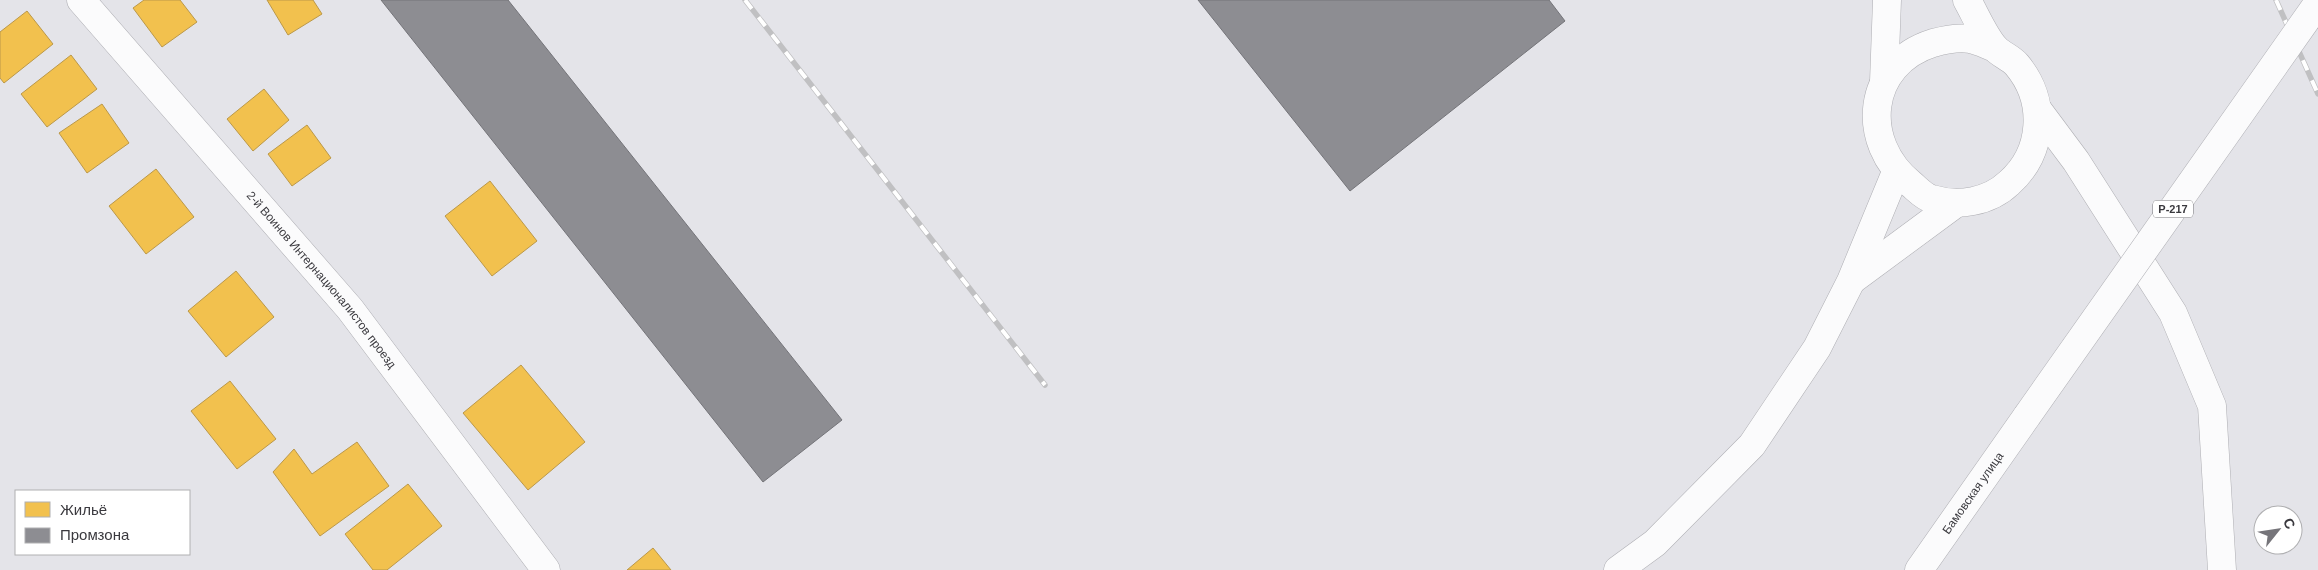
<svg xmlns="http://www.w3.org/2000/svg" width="2318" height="570" font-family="Arial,sans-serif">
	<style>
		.homes { fill: #f2c14e; stroke: #bb9849 }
		.industry { fill: #8d8d92; stroke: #747479 }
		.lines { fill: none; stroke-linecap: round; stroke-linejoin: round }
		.minor-casing { stroke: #aeaeb3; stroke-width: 29 }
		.highway-casing { stroke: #aeaeb3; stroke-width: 29 }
		.minor { stroke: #fbfbfc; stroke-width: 28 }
		.highway { stroke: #fbfbfc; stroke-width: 28 }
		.rail-casing { stroke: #c0c0c2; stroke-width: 5.5 }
		.rail { stroke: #fff; stroke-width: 4; stroke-dasharray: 11; stroke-linecap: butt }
		.highway-bridge-casing { stroke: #aeaeb3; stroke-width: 29; stroke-linecap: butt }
		.highway-bridge { stroke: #fbfbfc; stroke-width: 28 }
		.labels { text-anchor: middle; stroke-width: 5; stroke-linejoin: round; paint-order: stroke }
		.shield { fill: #fff; stroke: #757478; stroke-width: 1 }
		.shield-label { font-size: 11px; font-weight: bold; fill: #3a393e }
		.street-label { font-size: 12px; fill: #3a393e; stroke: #fff }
	</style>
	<rect width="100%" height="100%" fill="#e4e4e9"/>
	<path class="homes" d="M144,0H180L197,22L162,47L133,8Z
		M267,0H313L322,14L288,35Z
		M27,11L53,44L4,83L0,78V32Z
		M71,55L97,89L47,127L21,94Z
		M264,89L289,120L253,151L227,119Z
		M102,104L129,143L87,173L59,133Z
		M307,125L331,158L292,186L268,154Z
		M156,169L194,217L146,254L109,206Z
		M490,181L537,241L492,276L445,216Z
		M236,271L274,317L226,357L188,311Z
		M521,365L585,442L528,490L463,413Z
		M230,381L276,439L237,469L191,411Z
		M357,442L389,486L320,536L273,472L294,449L312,474Z
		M408,484L442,526L387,570H373L345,534Z
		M653,548L671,570H627Z"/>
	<path class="industry" d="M381,0H508L842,420L763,482Z
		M1198,0H1549L1565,21L1350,191Z"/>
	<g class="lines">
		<g class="minor-casing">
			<g id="minor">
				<path id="s1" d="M81,0L350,309L546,570"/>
				<path d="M1967,0C1975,14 1985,38 1996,49C2002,55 2011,58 2017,65C2047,101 2044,152 2009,183C1989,202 1958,207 1932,199C1924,197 1917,189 1911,184C1859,142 1866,64 1933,43C1944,40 1958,37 1970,39C1978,40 1987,45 1995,48"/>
				<path d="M1884,82L1887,0"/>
				<path d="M2038,110L2076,161L2173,313L2212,406L2222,570"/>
				<path d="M1852,280L1955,204"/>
				<path d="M1618,570L1655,543L1752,445L1817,348L1851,281L1896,172"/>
			</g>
		</g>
		<g class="highway-casing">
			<g id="highway">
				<path id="s2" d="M1919,570L2027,416"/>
			</g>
		</g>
		<use href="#minor" class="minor"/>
		<use href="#highway" class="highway"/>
		<g class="rail-casing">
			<path id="rail" d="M745,0L1045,385
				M2276,0L2318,94
				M2309,0L2318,20"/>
		</g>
		<use href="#rail" class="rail"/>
		<g class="highway-bridge-casing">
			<path id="highway-bridge" d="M2027,416L2318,3"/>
		</g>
		<use href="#highway-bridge" class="highway-bridge"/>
	</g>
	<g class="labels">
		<rect class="shield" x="2153" y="200.5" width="40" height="17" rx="4"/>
		<g class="shield-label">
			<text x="2173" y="213">Р-217</text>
		</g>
		<g class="street-label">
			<text dy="4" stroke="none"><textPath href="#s1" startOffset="369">2-й Воинов Интернационалистов проезд</textPath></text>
			<text dy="4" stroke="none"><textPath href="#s2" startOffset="94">Бамовская улица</textPath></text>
		</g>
	</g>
	<rect x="15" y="490" width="175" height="65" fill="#ffffff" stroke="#b0b0b2"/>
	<rect x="25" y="502" width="25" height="15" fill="#f2c14e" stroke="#b0b0b2"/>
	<text x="60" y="515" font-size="15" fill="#3a393e">Жильё</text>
	<rect x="25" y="528" width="25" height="15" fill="#8d8d92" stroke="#b0b0b2"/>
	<text x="60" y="540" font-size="15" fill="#3a393e">Промзона</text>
	<g transform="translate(2278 530) rotate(60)"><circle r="24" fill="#ffffff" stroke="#b0b0b2"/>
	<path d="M0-4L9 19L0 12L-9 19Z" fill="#76757a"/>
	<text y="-8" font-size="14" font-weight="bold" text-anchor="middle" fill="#3a393e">С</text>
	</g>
</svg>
